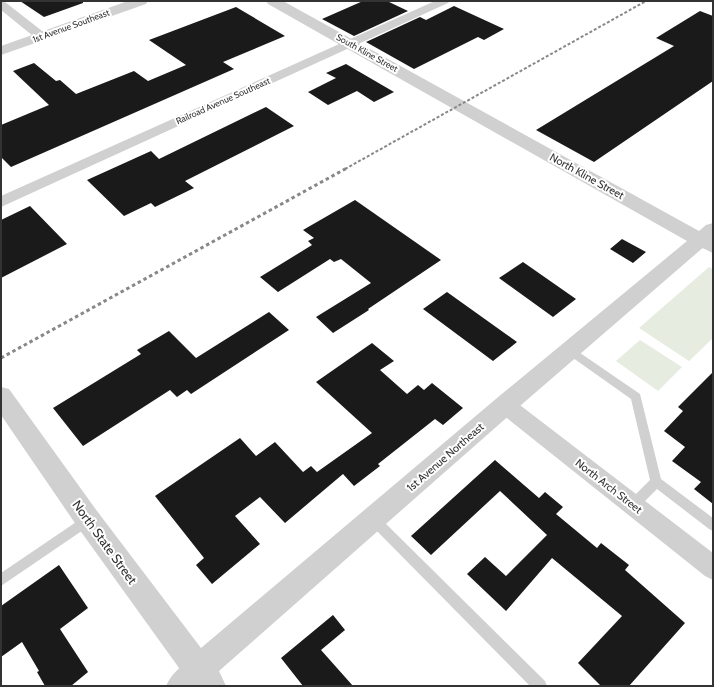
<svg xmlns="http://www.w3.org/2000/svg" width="714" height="687" font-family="Cabin,sans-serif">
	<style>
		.green { fill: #e6ecdf }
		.building { fill: #1a1a1a }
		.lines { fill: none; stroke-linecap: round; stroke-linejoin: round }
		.service { fill: #d0d0d0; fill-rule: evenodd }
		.minor { fill: #d0d0d0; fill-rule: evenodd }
		.tertiary { fill: #d0d0d0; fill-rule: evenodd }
		.rail-far1 { stroke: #888; stroke-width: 2; stroke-dasharray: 3 2; stroke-linecap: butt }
		.rail { stroke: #888; stroke-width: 3; stroke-dasharray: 3.5 3; stroke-linecap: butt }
		.labels { text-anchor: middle; stroke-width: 4; stroke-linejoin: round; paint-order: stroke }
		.far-street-label { font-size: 9px; fill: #333; stroke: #fff }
		.street-label { font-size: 11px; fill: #333; stroke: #fff }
		.near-street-label { font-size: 13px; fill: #333; stroke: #fff }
	</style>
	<rect width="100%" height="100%" fill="#fff"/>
	<path class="green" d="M709,267L713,269V338L689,361L639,328Z
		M640,340L682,367L658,391L616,361Z"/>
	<path class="building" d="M20,1H83V3L44,17Z
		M363,1H387L408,11L354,36L322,19Z
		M454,6L504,29L484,40L478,37L414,69L366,42L420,17L426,20Z
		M236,7L285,36L223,62L234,69L11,167L1,157V125L49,105L13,71L34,63L56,81L60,80L76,94L134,71L148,81L186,65L149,40Z
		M700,11L713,16V81L594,162L536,130L674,46L656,38Z
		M346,64L394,92L374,102L357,91L328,105L308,92L336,78L326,73Z
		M266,107L294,126L185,181L194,188L155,207L151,203L124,216L87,180L151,151L159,159Z
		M355,200L441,260L368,309L369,310L333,333L316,317L371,283L341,259L334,262L330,259L278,292L260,277L312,245L308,241L314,238L303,230Z
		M30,206L67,244L1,278V220Z
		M622,239L646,252L633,263L610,249Z
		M523,262L576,299L553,317L499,278Z
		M447,292L517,342L493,361L423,309Z
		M269,312L289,330L191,394L187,390L177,397L170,390L83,446L53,408L141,354L137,350L169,331L196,358Z
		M372,343L394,361L380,370L407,394L418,385L424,390L432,383L463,408L443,425L435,419L378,464L380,466L354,486L343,474L285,523L260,497L235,516L260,544L212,584L196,565L204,558L155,496L240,438L256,456L275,442L303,472L311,466L317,472L372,433L316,382Z
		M713,372V504L694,489L701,482L672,461L685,447L664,431L683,411L678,407Z
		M495,460L539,498L545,492L563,507L556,514L597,548L601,543L629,565L625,570L685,623L629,686H601L578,663L622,616L552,558L506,611L467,574L485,557L506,576L547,535L500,491L431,555L411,536Z
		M59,565L88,608L60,629L88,672L71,686H45L37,672L39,671L22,642L1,657V606Z
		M333,615L345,630L321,650L353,686H303L281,658Z"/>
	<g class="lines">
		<path class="service" d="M570,346L640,394L661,479L713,518V531L709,529L657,489L637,509L633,510L629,509L627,505L629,501L650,480L631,399L566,353L565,350L566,347Z
			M373,513L377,515L545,681L547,686H530L369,523L367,519L369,515Z
			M88,514L92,516L94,520L92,524L1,586V573Z"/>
		<path class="minor" d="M1,1L5,2L46,34L48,37L46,40H38L1,10Z
			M435,1H450L448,3L1,207V196Z
			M700,234L713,240V253L694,244L692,240L694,236Z
			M505,397L512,399L713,553V580L705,576L498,411L495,405L498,399Z
			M199,656L208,660L212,669L208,678L199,686H166C172,672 185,662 199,656Z"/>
		<path class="tertiary" d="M128,1H148L146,4L1,55V46Z
			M266,1H283L699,231L706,225L713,223V239L513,412L219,671L226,686H192L79,529L1,415V387L9,389L97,511L201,648L497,398L687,241L268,4Z"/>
		<path class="rail-far1" d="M345,169L646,1"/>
		<path class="rail" d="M1,358L347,168"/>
	</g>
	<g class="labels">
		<g class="far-street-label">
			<text transform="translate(71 26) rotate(-20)" y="3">1st Avenue Southeast</text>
			<text transform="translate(367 53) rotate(29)" y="3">South Kline Street</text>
			<text transform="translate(223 101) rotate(-24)" y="3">Railroad Avenue Southeast</text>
		</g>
		<g class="street-label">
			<text transform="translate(587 176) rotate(29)" y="4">North Kline Street</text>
			<text transform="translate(445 457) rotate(-41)" y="4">1st Avenue Northeast</text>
			<text transform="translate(609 486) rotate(38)" y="4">North Arch Street</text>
		</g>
		<g class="near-street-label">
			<text transform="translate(105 542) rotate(54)" y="5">North State Street</text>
		</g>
	</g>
	<rect width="714" height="687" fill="none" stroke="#333333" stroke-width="4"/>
</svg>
